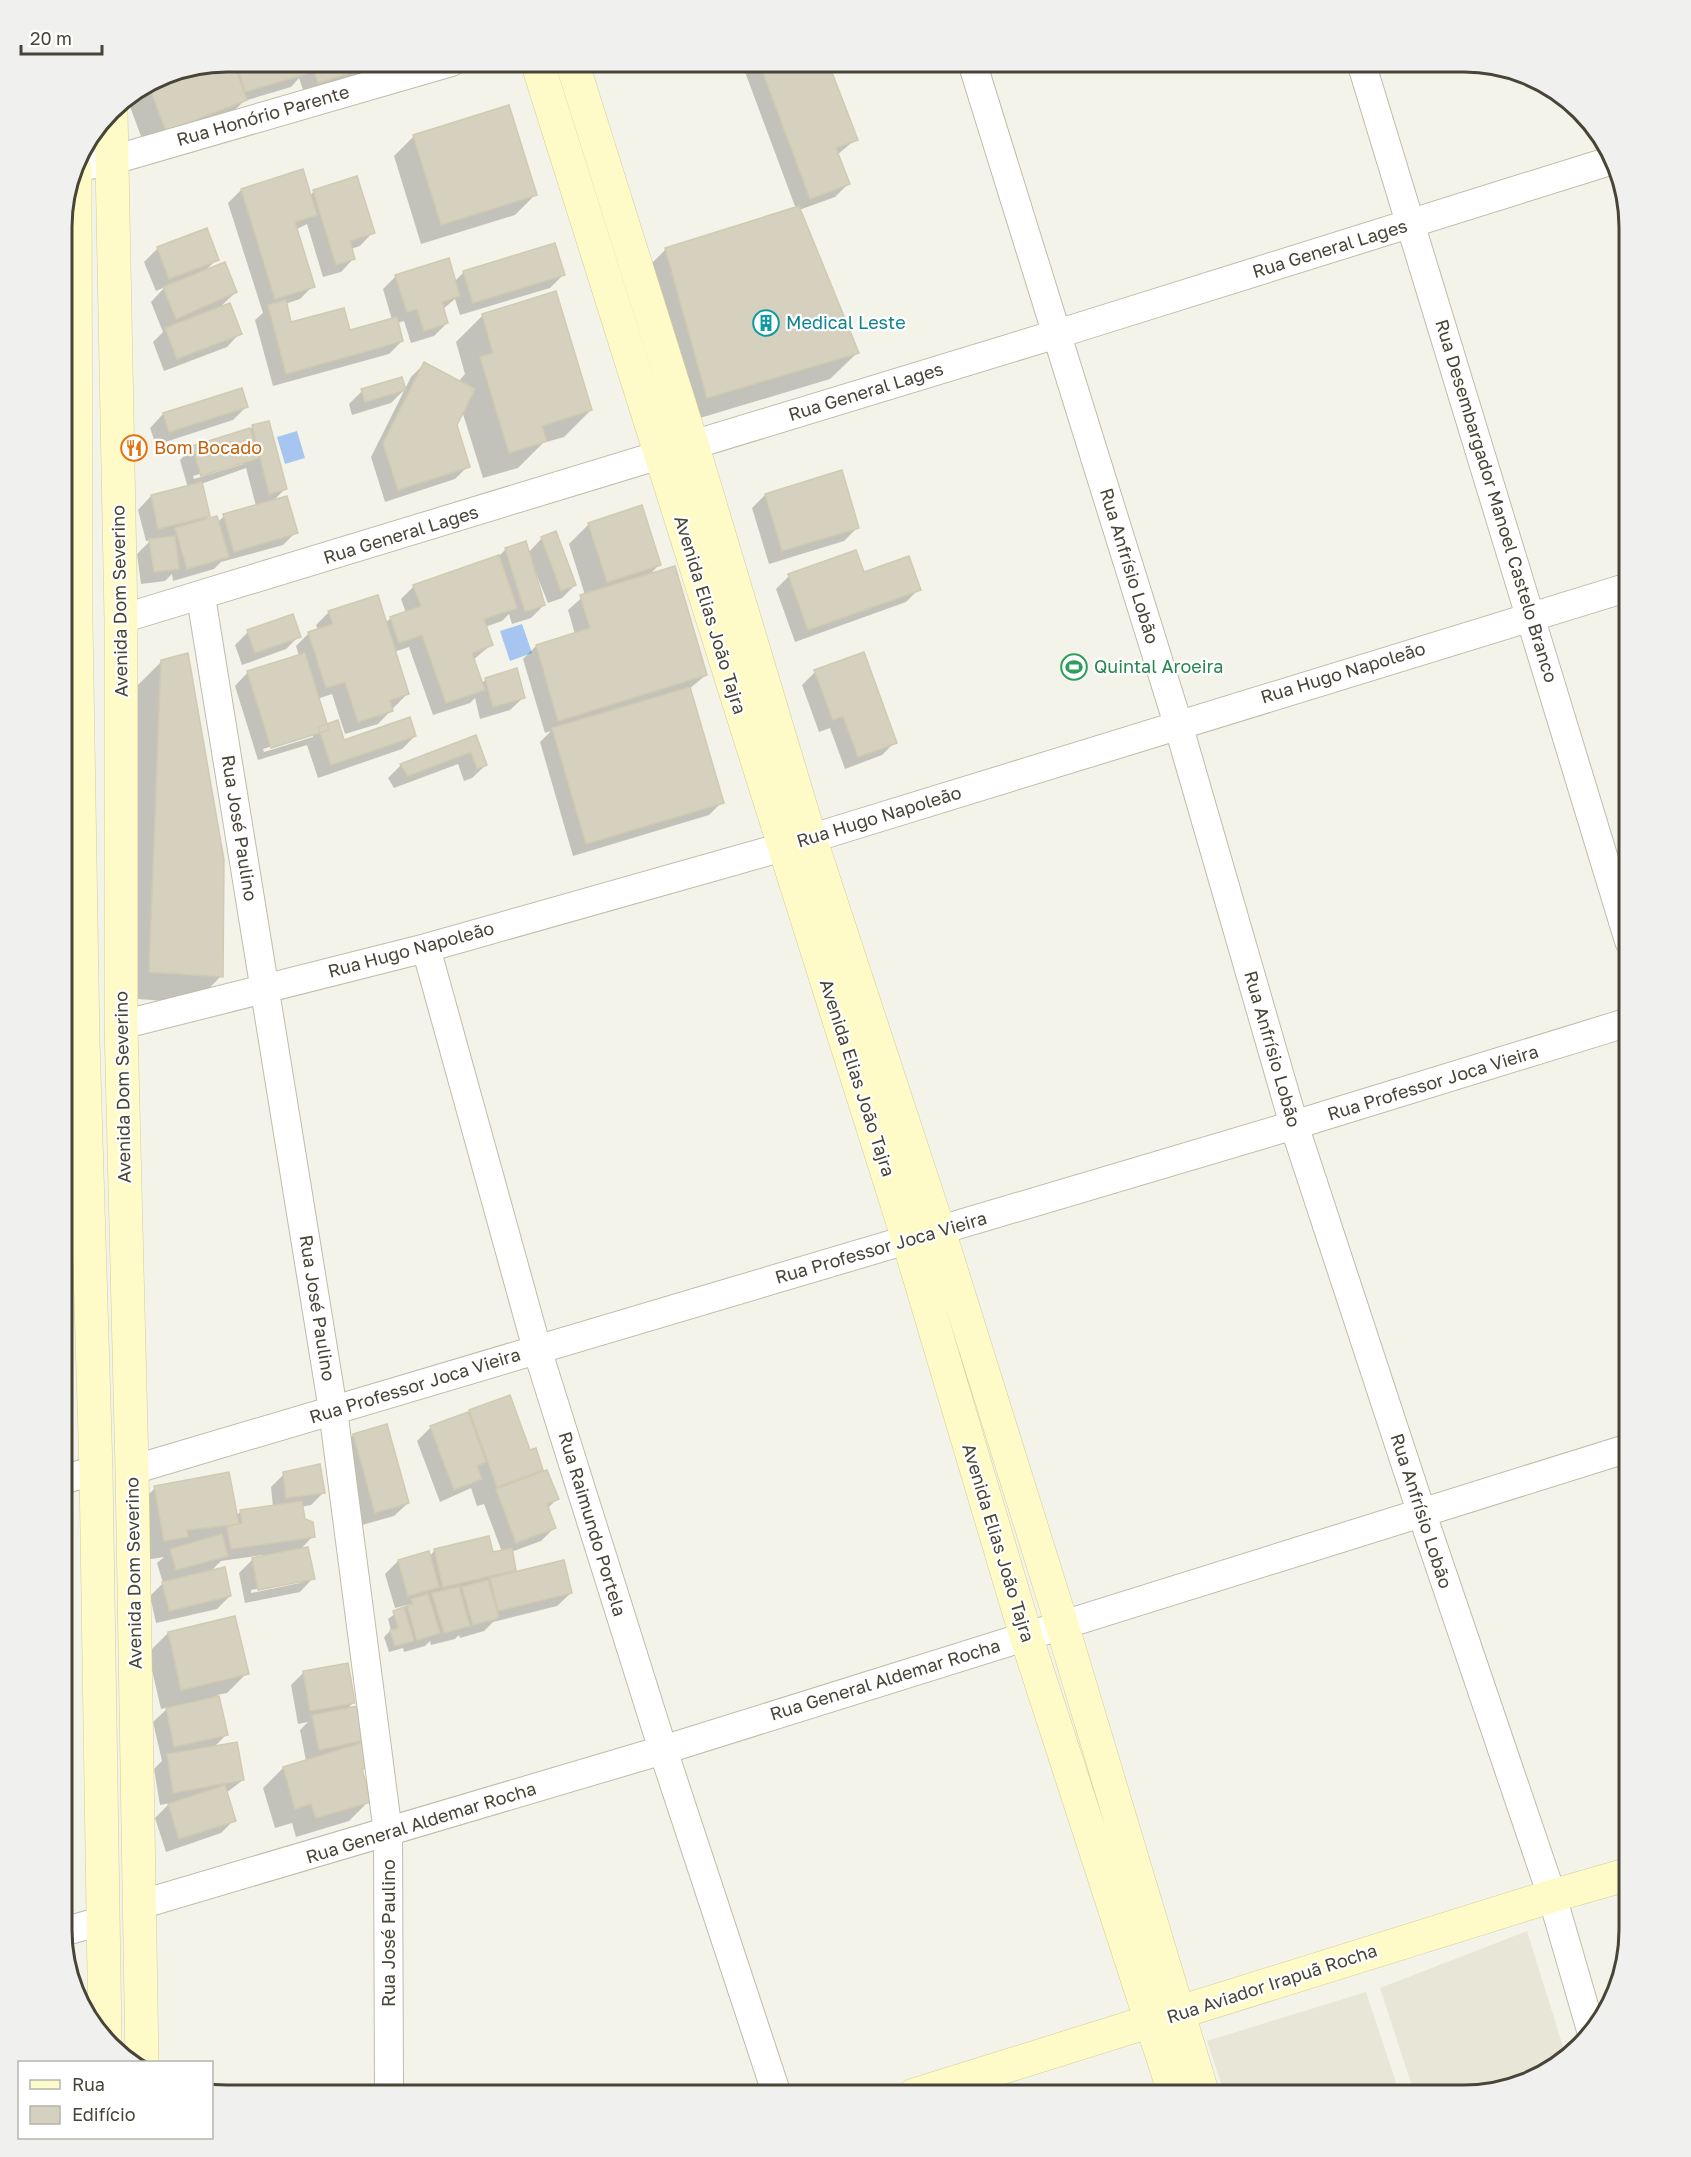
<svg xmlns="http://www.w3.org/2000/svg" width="1691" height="2157" font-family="'Golos Text',sans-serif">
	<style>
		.residential { fill: #e8e6d7 }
		.water { fill: #a6c5f0 }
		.shadow { fill: #0003; fill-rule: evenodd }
		.building { fill: #d6d1be; stroke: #d1cab1; stroke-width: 1.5 }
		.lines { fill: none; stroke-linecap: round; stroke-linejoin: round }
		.street-casing { stroke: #c0bcab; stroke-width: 30 }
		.secondary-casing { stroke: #d4ce99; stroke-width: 34 }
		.street { stroke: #fff; stroke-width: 28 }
		.secondary { stroke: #fefbc9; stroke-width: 33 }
		.labels { text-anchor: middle; stroke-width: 4.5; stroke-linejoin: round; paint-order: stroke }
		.street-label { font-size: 18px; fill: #484437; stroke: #fff }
		.culture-label { font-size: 18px; fill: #0d838f; stroke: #fff; text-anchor: start }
		.food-label { font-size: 18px; fill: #c56008; stroke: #fff; text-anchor: start }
		.leisure-label { font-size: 18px; fill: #27864d; stroke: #fff; text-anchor: start }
		.rim { fill: none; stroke: #484437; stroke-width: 3 }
	</style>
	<rect width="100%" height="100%" fill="#f4f3e9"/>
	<path class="residential" d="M1527,1931L1566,2056L1556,2068L1465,2095H1415L1380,1988Z
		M1366,1992L1400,2095H1225L1207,2041Z"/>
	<path class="water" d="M297,431L305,458L285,464L277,437Z
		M522,624L532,653L510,661L500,631Z"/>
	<path class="shadow" d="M227,62H411L305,95L299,78L291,87L244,101L226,119L146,150L128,101L139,89L161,76Z
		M755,62H827L856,139L837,155L848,184L835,197L799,210L857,353L830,379L680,424L639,276L666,249L796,209L745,72Z
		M414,136L535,195L515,215L421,244L394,156Z
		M302,171L310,196L314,191L373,232L360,246L351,249L354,258L341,272L323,277L307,224L295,230L313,286L300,299L285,304L290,324L349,332L392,320L383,289L396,276L454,282L464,272L563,275L550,288L460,315L455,299L443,309L447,323L434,336L411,343L404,321L397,323L402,341L389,354L273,386L255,320L263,313L228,203L241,190Z
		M158,248L217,259L205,271L236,292L219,308L240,333L227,347L164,371L153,342L163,332L151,302L165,287L156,291L144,262Z
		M555,293L591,410L564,437L543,443L518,468L483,478L462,411L455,424L468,466L455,479L385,502L371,457L411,377L424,364L458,382L465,374L456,342L482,316Z
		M241,390L246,407L233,420L156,445L150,428L163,414Z
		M404,390L391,403L352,415L349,404L362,391Z
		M268,423L285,489L273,501L296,532L283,545L221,562L214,569L173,581L172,574L165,581L141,584L137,554L151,540L146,541L138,510L151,496L188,488L180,460L193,447ZM243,461V464L194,479L193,476ZM246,468L256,506L224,516L217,523L203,522L209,516L201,484Z
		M765,495L858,527L844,541L769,564L752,508Z
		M589,524L659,565L648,576L706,675L689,689L722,802L709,815L573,856L540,742L551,731L545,733L523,659L536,646L575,634L568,610L585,595L569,544Z
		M542,538L575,585L562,598L548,603L537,576H535L544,605L531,618L512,624L509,614L502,621L485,627L491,645L473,660L481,684L486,679L524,697L510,710L480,719L475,698L470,703L433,715L409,647L394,652L407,694L378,724L345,734L332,694L317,699L325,725L343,742L415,736L402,749L318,778L307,745L258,760L235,686L248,672L299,656L296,646L309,633L318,630L316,625L329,612L385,623L391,618L406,613L401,599L414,586L498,557L506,549L528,553ZM313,733V737L264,752L263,749Z
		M864,574L919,589L906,602L795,642L776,589L789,576Z
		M248,632L299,636L286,649L242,665L235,645Z
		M162,661L221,976L195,1003L123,998L135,688Z
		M815,672L895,742L882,755L845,769L830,728L819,732L802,685Z
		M475,737L486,765L472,778L464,781L458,764L394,788L388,778L401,765Z
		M470,1412L529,1452L541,1470L534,1476L557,1499L547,1509L554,1528L541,1541L511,1552L515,1569L508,1575L571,1593L557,1606L493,1622L484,1631L460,1638L459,1635L455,1639L431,1645L430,1641L425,1646L404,1652L403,1648L389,1652L384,1637L391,1630L388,1619L407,1605L395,1608L385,1574L398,1561L429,1557L435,1550L492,1554L502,1552L484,1504L477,1506L471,1488L440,1502L417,1441L430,1428Z
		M353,1435L408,1503L394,1516L362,1525L340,1448Z
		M284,1474L324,1492L311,1505L301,1507L303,1521L313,1536L300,1550L313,1578L300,1592L245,1603L239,1573L253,1559L262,1557V1555L221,1561L210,1572L230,1596L217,1609L156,1623L150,1596L163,1583L157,1563L164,1557L145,1560L135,1508L155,1488L236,1516L241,1511L273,1507L271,1487ZM300,1580V1583L251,1593V1590Z
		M168,1633L247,1673L227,1693L217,1695L226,1735L213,1748L243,1780L226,1793L234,1820L221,1833L166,1852L155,1818L170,1803L160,1805L154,1769L162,1761L153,1722L169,1707L161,1709L148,1653Z
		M304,1672L354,1702L347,1709L363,1740L359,1744L366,1767L361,1772L369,1801L349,1821L296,1837L292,1823L275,1828L263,1788L283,1768L306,1761L300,1730L308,1722L298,1724L291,1685Z
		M62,1699H66L70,1794L62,1803Z
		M68,1805L70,1889L62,1898V1806Z"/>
	<path class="building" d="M227,62H233L247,100L166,131L148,84L164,74Z
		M236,62H302L306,74L245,92Z
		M311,62H348L352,72L318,83Z
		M759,62H828L858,140L836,148L850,184L810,199Z
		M509,105L537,195L441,225L413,135Z
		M303,169L317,215L295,222L315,287L275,299L241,189Z
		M357,176L375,233L350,241L355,259L336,265L313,190Z
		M799,206L859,353L707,398L665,248Z
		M207,228L219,260L169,279L157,247Z
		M555,243L565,275L473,303L463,271Z
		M449,258L460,296L442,302L448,323L424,331L417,309L407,312L395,275Z
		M225,262L237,292L176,319L163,287Z
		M556,291L592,410L542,426L547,441L509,453L480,357L493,353L482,314Z
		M286,300L291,322L344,308L350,330L397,317L403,341L286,374L268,305Z
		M230,303L242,334L177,359L165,328Z
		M424,362L475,389L457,425L470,467L398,490L383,443Z
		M402,377L406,390L365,402L361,389Z
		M242,388L248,407L169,432L163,413Z
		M269,421L287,489L269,494L252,425Z
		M250,428L259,458L201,476L192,446Z
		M842,470L859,528L782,551L765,494Z
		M202,482L210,516L158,529L151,495Z
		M287,496L298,533L234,552L223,514Z
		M642,505L661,565L607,582L588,523Z
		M217,516L229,557L187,569L175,528Z
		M556,531L576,585L561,591L541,537Z
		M175,536L179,569L154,572L149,539Z
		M526,541L545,605L525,612L505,548Z
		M856,550L864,572L909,556L921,590L808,630L788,574Z
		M499,555L517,608L484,619L493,645L472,653L485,690L446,703L422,635L399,643L390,617L421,606L413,585Z
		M675,566L707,675L558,721L536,645L590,628L580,595Z
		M378,595L409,694L390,700L393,711L358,722L345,682L326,688L308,632L333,624L328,611Z
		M293,614L301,637L255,653L247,630Z
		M864,652L897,743L858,757L843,716L833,720L814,670Z
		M188,653L224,860L223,977L149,972L161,660Z
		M305,653L329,730L271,748L247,671Z
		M517,668L525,698L493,707L485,678Z
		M690,687L724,803L586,844L552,728Z
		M410,717L416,736L331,765L318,727L338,720L344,740Z
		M476,735L487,765L477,769L471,752L408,776L400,764Z
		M510,1395L530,1450L536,1448L543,1470L497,1487L469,1410Z
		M468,1412L486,1462L477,1466L482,1479L454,1490L430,1426Z
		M387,1424L409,1503L375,1513L353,1434Z
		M320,1464L325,1493L286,1498L283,1472Z
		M547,1470L559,1499L547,1504L556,1528L516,1543L496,1489Z
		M229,1472L239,1524L187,1530L188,1537L164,1541L154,1486Z
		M302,1501L305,1519L313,1522L315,1537L231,1549L227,1527L242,1523L240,1510Z
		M222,1534L228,1556L176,1570L170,1549Z
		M489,1536L493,1552L512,1548L516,1570L443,1587L434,1549Z
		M308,1547L315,1579L258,1590L252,1558Z
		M429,1551L439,1587L408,1596L398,1560Z
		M564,1560L572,1593L498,1611L490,1578Z
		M225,1567L231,1596L169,1611L162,1582Z
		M488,1580L499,1618L473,1625L462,1587Z
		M459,1587L470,1626L444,1633L432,1593Z
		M428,1594L440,1633L417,1640L407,1605L413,1604L411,1599Z
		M404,1607L414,1641L395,1646L390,1630L398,1628L393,1611Z
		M235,1616L249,1674L181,1690L168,1632Z
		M348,1663L355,1703L310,1711L303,1671Z
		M219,1696L228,1735L174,1747L166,1708Z
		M62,1697H68L72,1795H62Z
		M358,1706L365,1740L319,1750L312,1715Z
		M237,1742L244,1780L173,1793L167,1754Z
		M361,1743L368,1767L362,1769L371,1802L316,1818L311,1804L295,1809L283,1767Z
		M225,1785L236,1821L179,1839L168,1804Z
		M62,1804H70L72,1889L62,1890Z"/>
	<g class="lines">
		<g class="street-casing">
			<path id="street" d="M972,62L1178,724L1294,1125L1421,1511L1552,1896L1591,2030
				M1361,62L1629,941
				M75,168L113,160L451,62
				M201,597L333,1410L388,1833L389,2095
				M121,619L1057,334L1610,161
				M426,948L537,1349L663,1750L777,2095
				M121,1025L426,948L783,847L1629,587
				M62,1046L83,1040
				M132,1470L1294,1125L1629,1022
				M62,1480L96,1470
				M139,1905L663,1750L1629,1448
				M62,1932L102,1921"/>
		</g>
		<g class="secondary-casing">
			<path id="secondary" d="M537,62L908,1239L1026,1636L1175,2095
				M572,62L692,444L810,838L939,1231L1062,1625L1203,2095
				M111,111L121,619V1025L132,1470L142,2062
				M75,169L76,621L83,1040L96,1470L105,2037
				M914,2095L1552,1896L1629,1874"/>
		</g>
		<use href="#street" class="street"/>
		<use href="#secondary" class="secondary"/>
	</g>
	<defs>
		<g id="building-ring" transform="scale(1.35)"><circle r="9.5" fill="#fff" stroke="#0f9aa8" stroke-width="1.5"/><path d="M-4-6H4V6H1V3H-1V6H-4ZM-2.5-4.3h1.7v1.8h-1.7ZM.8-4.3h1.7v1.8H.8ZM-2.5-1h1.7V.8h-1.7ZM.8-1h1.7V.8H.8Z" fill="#0f9aa8"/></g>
		<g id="restaurant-ring" transform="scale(1.35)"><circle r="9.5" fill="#fff" stroke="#e8710a" stroke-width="1.5"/><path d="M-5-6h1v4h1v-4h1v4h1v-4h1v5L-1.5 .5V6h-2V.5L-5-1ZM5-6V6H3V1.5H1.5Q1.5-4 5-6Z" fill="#e8710a"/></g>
		<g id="stadium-ring" transform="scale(1.35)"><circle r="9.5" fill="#fff" stroke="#2e9e5b" stroke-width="1.5"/><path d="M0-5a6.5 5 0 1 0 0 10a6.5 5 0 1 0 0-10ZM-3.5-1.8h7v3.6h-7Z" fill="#2e9e5b"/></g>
	</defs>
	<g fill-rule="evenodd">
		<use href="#building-ring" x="766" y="323"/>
		<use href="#restaurant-ring" x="134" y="448"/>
		<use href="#stadium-ring" x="1074" y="667"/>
	</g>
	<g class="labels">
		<g class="street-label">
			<text transform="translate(263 116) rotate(-16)" y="6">Rua Honório Parente</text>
			<text transform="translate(1330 249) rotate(-17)" y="6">Rua General Lages</text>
			<text transform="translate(866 392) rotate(-17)" y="6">Rua General Lages</text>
			<text transform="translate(1496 501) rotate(73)" y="6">Rua Desembargador Manoel Castelo Branco</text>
			<text transform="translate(401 535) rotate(-17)" y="6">Rua General Lages</text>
			<text transform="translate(1129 566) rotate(73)" y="6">Rua Anfrísio Lobão</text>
			<text transform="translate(120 601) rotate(-91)" y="6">Avenida Dom Severino</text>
			<text transform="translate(710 615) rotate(73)" y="6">Avenida Elias João Tajra</text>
			<text transform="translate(1343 673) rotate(-17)" y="6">Rua Hugo Napoleão</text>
			<text transform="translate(879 817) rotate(-17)" y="6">Rua Hugo Napoleão</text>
			<text transform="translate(239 828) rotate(81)" y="6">Rua José Paulino</text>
			<text transform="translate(411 950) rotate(-15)" y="6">Rua Hugo Napoleão</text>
			<text transform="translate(1272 1049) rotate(74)" y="6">Rua Anfrísio Lobão</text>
			<text transform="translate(857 1078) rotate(72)" y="6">Avenida Elias João Tajra</text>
			<text transform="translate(1433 1083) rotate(-17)" y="6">Rua Professor Joca Vieira</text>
			<text transform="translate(123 1087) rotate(-91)" y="6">Avenida Dom Severino</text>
			<text transform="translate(881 1248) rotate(-16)" y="6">Rua Professor Joca Vieira</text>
			<text transform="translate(317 1308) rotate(81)" y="6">Rua José Paulino</text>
			<text transform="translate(415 1386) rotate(-17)" y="6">Rua Professor Joca Vieira</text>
			<text transform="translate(1421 1511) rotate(72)" y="6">Rua Anfrísio Lobão</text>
			<text transform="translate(592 1524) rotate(73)" y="6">Rua Raimundo Portela</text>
			<text transform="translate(998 1543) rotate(73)" y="6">Avenida Elias João Tajra</text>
			<text transform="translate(134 1573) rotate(-91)" y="6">Avenida Dom Severino</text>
			<text transform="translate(885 1680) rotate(-17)" y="6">Rua General Aldemar Rocha</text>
			<text transform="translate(421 1823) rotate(-17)" y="6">Rua General Aldemar Rocha</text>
			<text transform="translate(389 1933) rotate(-90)" y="6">Rua José Paulino</text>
			<text transform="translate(1272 1984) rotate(-18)" y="6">Rua Aviador Irapuã Rocha</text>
		</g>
		<g class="culture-label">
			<text x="786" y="329">Medical Leste</text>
		</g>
		<g class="food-label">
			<text x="154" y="454">Bom Bocado</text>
		</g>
		<g class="leisure-label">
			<text x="1094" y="673">Quintal Aroeira</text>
		</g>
	</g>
	<path d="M0 0H1691V2157H0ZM227 72H1464A155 155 0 0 1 1619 227V1930A155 155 0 0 1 1464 2085H227A155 155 0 0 1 72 1930V227A155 155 0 0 1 227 72Z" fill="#f0f0ef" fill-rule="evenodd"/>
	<path class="rim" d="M227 72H1464A155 155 0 0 1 1619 227V1930A155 155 0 0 1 1464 2085H227A155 155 0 0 1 72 1930V227A155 155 0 0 1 227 72Z"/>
	<rect x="18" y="2061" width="195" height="78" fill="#ffffff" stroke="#b6b4af" stroke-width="1.5"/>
	<rect x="30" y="2080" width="30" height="9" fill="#fefbc9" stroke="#b6b4af" stroke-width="1.5"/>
	<text x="72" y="2091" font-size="18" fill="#484437">Rua</text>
	<rect x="30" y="2106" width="30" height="18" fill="#d6d1be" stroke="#b6b4af" stroke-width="1.5"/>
	<text x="72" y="2121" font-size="18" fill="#484437">Edifício</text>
	<path d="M21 45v9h81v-9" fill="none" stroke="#484437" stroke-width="3"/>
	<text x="30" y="45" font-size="18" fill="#484437" stroke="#ffffff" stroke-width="4.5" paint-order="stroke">20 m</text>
</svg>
